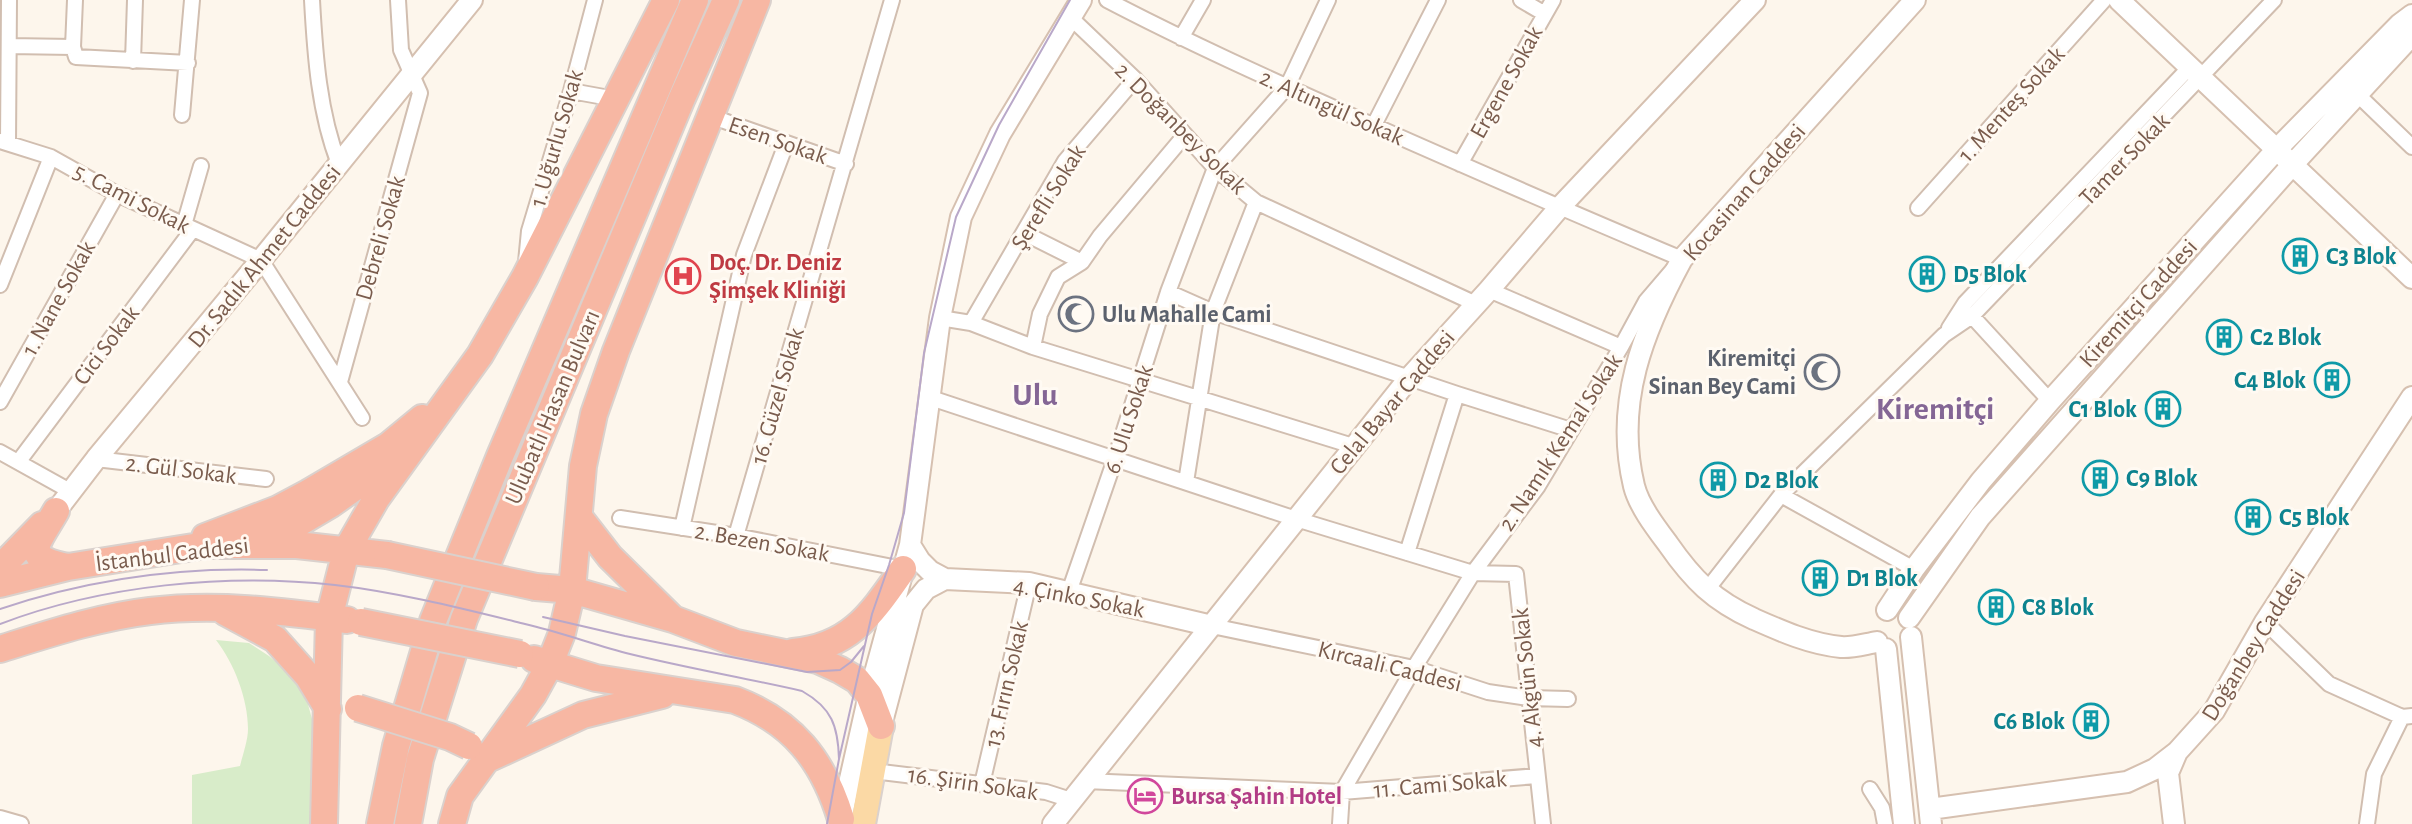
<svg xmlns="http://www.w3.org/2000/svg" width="2412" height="824" font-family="'Alegreya Sans',sans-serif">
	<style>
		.green { fill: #d8ecc9 }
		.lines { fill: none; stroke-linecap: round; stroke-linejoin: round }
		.street-casing { stroke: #d1beb0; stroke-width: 18 }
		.secondary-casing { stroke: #d6c0b0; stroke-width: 24 }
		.primary-casing { stroke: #dad1cd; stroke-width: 28 }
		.highway-casing { stroke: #dad1cd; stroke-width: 30 }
		.street { stroke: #fff; stroke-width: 14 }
		.secondary { stroke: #fff; stroke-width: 20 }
		.primary { stroke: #fbd9a5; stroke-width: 24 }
		.highway { stroke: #f7b7a3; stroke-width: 26 }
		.tram { stroke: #b9a8c9; stroke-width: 2 }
		.highway-bridge-casing { stroke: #dad1cd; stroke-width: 30; stroke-linecap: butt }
		.highway-bridge { stroke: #f7b7a3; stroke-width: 26 }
		.labels { text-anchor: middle; stroke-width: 6; stroke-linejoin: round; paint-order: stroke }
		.street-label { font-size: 24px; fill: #7a5c4d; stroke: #fffaf3 }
		.culture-label { font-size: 24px; font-weight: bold; fill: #0d838f; stroke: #fffaf3; text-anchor: start }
		.health-label { font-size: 24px; font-weight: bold; fill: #be3a42; stroke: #fffaf3; text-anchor: start }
		.worship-label { font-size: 24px; font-weight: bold; fill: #5b616d; stroke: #fffaf3; text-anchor: start }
		.hotel-label { font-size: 24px; font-weight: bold; fill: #b23c85; stroke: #fffaf3; text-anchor: start }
		.district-label { font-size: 32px; font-weight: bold; fill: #846695; stroke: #fffaf3 }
	</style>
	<rect width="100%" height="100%" fill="#fdf6ec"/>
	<path class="green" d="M216,640L249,643L269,656L289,673L306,697L315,730L312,824H192V775L240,766C243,754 248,740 248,729C248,699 234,663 216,640Z"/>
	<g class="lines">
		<g class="street-casing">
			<path id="street" d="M75,0L73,47L76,57L188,63
				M312,0C315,55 319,113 339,164
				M1107,0C1193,45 1281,84 1370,124C1474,170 1577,215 1682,259L1646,301L1621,347L1538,486L1473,573L1414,668L1342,792L1340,824
				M1521,0L1545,14
				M1071,18L1135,79L1215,168L1256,202L1476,304
				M1181,38L1203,0
				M9,46L73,47
				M133,61L135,0
				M571,91L615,99
				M2357,94L2412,147
				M182,115L192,0
				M710,116L846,164
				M1374,125L1438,0
				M0,141L51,157L117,194L261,260L362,418
				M8,143L9,0
				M1460,164L1553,0
				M1918,208L2104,0
				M184,225L201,166
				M1024,233L1082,262
				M526,262L529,231L571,91L595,0
				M0,285L51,157
				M1489,290L1621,347
				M1168,292L1213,312L1457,394L1571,430
				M1972,316L2050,401
				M940,318L971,323L1033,347L1353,446
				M971,323L1065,161L1135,79
				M1949,328L1965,303L2190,67
				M1033,347L1040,314L1058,277L1082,262L1100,236L1185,135
				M340,382L420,93L401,50L398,0
				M931,398L1296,519L1473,573L1516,574L1543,824
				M0,402L117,194
				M0,452L70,491
				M96,459L266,479
				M19,461L193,229
				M1186,482L1213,312L1256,202
				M1781,495L1914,569
				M620,518L736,536L903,569
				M682,528L744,255L786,144
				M736,536L892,0
				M1407,553L1457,394
				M1706,591L1781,495L1944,335L1972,316L2274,0
				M1069,592L1115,459L1168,292L1215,168L1287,87L1328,0
				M2265,622L2329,684L2402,717
				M1212,626L1414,668L1488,692L1529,698L1568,699
				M873,771L1046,792L1071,800
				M1085,781L1342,792L1537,776
				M982,784L1029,583
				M1870,789L1882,808L1885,824
				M0,818L21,824
				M2367,824L2374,774L2402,717L2412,716"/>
		</g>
		<g class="secondary-casing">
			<path id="secondary" d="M2119,0L2412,278
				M56,511L96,459L261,260L472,0
				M910,545L920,561L930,571L945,579L1029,583L1212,626
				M1887,610L1914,569L1981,481L2050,401L2277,149L2400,24L2412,15
				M1909,618L1980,517L2293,164L2412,35
				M1911,637L1931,824
				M1877,642C1865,644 1852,648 1841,647C1810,644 1781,631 1754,619C1714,601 1693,580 1668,544C1656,528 1639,506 1634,486C1614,403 1643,331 1682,259L1915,0
				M1886,649L1904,824
				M881,726L913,605L926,589L945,579
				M1930,809L2127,782L2155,769L2177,752L2214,711L2265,622L2412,397
				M841,819L869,695L910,545L940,318L961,217L1000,134L1081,0
				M1053,824L1410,377L1489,290L1559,208L1755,0
				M2174,824L2168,773L2177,752"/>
		</g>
		<g class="primary-casing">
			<path id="primary" d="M863,824L881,726"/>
		</g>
		<g class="highway-casing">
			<path id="highway" d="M56,511C38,543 19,558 68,567
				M579,517L610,557L673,619L736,643L818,660L840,670L857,680L869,695L881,726
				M205,537L278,509L308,493L388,446L422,418
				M260,537L292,527L331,504L385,466
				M0,568L42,525
				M0,584L68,567L206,545H297L387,555
				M536,587L572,590L673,619
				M225,612L275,639L308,676L328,709
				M0,649C48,634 99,617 150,611C215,603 281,611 347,620
				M793,652C851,647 872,613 903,569
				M534,659L596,678L735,700C793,722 823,760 841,819
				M490,758L583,715L662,695
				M324,824L329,618L346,551L376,499L480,355L525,277L666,0
				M380,824L396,746L433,621L500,456L695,0
				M408,824L420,759L464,619L682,98L726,0
				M452,824L460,796L533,695L549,666L562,633L572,590L583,466L594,414L616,351L757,0"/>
		</g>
		<use href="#street" class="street"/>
		<use href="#secondary" class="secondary"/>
		<use href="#primary" class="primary"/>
		<use href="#highway" class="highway"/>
		<path class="tram" d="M0,609C87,580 176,567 267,570
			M543,617L625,636L807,672L840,670L851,662L864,646
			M0,624C102,585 227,573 335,585C397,592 464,609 525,624C560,632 595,645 630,654C687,668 745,678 802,691C832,708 838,726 839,759
			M827,824L839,759L872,614L889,565L904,513L924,353L956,217L999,125L1070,0"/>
		<g class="highway-bridge-casing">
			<path id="highway-bridge" d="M387,555L536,587
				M361,622L520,654
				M358,708L450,737L469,746"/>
		</g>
		<use href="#highway-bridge" class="highway-bridge"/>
	</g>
	<defs>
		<g id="building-ring" transform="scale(1.8)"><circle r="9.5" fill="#fffaf3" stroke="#0f9aa8" stroke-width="1.5"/><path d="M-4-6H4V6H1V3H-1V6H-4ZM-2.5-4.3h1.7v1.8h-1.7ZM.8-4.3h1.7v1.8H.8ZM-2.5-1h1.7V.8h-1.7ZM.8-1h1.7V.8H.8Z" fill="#0f9aa8"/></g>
		<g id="hospital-ring" transform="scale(1.8)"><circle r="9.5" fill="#fffaf3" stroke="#e0444e" stroke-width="1.5"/><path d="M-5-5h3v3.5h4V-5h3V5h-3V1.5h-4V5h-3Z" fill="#e0444e"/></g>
		<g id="mosque-ring" transform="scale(1.8)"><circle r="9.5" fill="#fffaf3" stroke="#6b7280" stroke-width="1.5"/><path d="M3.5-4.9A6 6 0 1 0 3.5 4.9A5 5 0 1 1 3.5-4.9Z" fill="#6b7280"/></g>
		<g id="hotel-ring" transform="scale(1.8)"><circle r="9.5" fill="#fffaf3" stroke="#d1479c" stroke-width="1.5"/><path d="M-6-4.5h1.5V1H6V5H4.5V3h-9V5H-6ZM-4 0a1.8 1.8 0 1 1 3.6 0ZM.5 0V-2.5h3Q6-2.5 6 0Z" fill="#d1479c"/></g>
	</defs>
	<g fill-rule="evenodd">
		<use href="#building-ring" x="2300" y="256"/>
		<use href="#building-ring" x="1927" y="274"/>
		<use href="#hospital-ring" x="683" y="276"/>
		<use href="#mosque-ring" x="1076" y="314"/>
		<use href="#building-ring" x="2224" y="337"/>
		<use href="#mosque-ring" x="1822" y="372"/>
		<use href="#building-ring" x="2332" y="380"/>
		<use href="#building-ring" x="2163" y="409"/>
		<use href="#building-ring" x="2100" y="478"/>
		<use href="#building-ring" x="1718" y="480"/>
		<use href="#building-ring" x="2253" y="517"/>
		<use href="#building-ring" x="1820" y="578"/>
		<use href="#building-ring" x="1996" y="607"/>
		<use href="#building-ring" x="2091" y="721"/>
		<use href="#hotel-ring" x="1145" y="796"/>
	</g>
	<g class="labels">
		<g class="street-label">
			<text transform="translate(1506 82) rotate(-61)" y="8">Ergene Sokak</text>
			<text transform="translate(2011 104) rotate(-48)" y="8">1. Menteş Sokak</text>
			<text transform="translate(1332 107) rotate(24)" y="8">2. Altıngül Sokak</text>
			<text transform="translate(1181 128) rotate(45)" y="8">2. Doğanbey Sokak</text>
			<text transform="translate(556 138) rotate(-74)" y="8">1. Uğurlu Sokak</text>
			<text transform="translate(778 140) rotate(19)" y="8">Esen Sokak</text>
			<text transform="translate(2124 159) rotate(-46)" y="8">Tamer Sokak</text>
			<text transform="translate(1744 192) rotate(-49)" y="8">Kocasinan Caddesi</text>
			<text transform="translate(1048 197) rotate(-58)" y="8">Şerefli Sokak</text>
			<text transform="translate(132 198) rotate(27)" y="8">5. Cami Sokak</text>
			<text transform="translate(380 238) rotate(-74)" y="8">Debreli Sokak</text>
			<text transform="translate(264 256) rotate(-51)" y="8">Dr. Sadık Ahmet Caddesi</text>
			<text transform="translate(58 298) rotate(-61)" y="8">1. Nane Sokak</text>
			<text transform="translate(2138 303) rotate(-48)" y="8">Kiremitçi Caddesi</text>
			<text transform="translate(106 345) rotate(-53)" y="8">Cici Sokak</text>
			<text transform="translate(777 396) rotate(-74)" y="8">16. Güzel Sokak</text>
			<text transform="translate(1392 402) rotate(-50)" y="8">Celal Bayar Caddesi</text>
			<text transform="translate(552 407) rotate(-67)" y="8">Ulubatlı Hasan Bulvarı</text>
			<text transform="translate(1128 419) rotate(-72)" y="8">6. Ulu Sokak</text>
			<text transform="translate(1560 442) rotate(-57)" y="8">2. Namık Kemal Sokak</text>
			<text transform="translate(181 469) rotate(7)" y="8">2. Gül Sokak</text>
			<text transform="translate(762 542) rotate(10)" y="8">2. Bezen Sokak</text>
			<text transform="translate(172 554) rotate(-7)" y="8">İstanbul Caddesi</text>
			<text transform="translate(1079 597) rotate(11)" y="8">4. Çinko Sokak</text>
			<text transform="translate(2253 645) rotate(-58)" y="8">Doğanbey Caddesi</text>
			<text transform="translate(1390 666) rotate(14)" y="8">Kırcaali Caddesi</text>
			<text transform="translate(1527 678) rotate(-96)" y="8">4. Akgün Sokak</text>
			<text transform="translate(1006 684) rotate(-77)" y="8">13. Fırın Sokak</text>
			<text transform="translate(973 783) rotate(8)" y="8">16. Şirin Sokak</text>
			<text transform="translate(1440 784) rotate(-5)" y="8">11. Cami Sokak</text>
		</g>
		<g class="culture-label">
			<text x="2326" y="264">C3 Blok</text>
			<text x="1953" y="282">D5 Blok</text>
			<text x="2250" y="345">C2 Blok</text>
			<text x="2306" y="388" text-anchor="end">C4 Blok</text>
			<text x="2137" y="417" text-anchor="end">C1 Blok</text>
			<text x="2126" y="486">C9 Blok</text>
			<text x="1744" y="488">D2 Blok</text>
			<text x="2279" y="525">C5 Blok</text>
			<text x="1846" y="586">D1 Blok</text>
			<text x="2022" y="615">C8 Blok</text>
			<text x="2065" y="729" text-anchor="end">C6 Blok</text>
		</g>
		<g class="health-label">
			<text x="709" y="270">Doç. Dr. Deniz<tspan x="709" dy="28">Şimşek Kliniği</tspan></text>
		</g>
		<g class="worship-label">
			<text x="1102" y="322">Ulu Mahalle Cami</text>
			<text x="1796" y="366" text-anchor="end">Kiremitçi<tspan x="1796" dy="28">Sinan Bey Cami</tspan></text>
		</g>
		<g class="hotel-label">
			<text x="1171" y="804">Bursa Şahin Hotel</text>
		</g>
		<g class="district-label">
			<text x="1035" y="405">Ulu</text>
			<text x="1935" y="419">Kiremitçi</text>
		</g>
	</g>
</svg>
